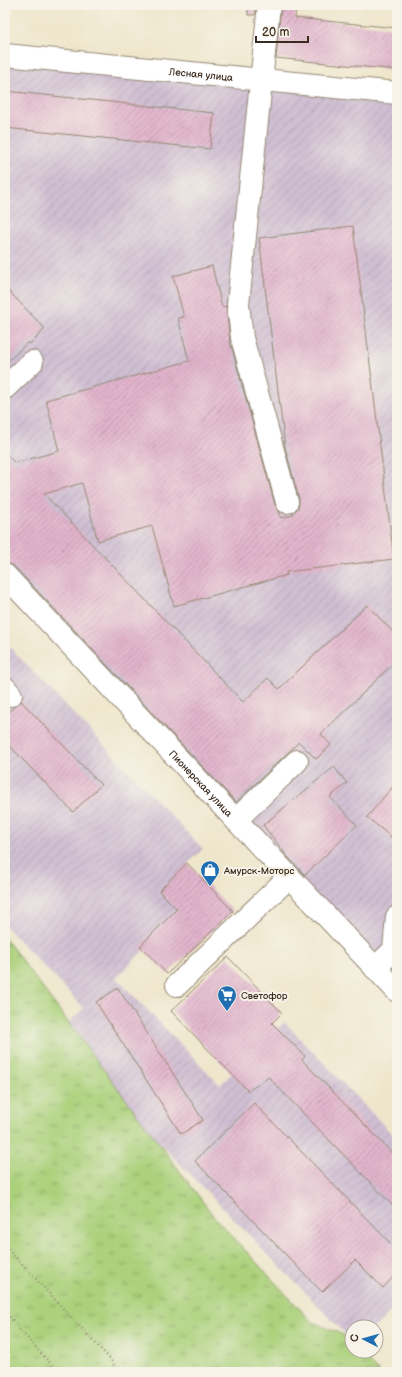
<svg xmlns="http://www.w3.org/2000/svg" width="402" height="1377" font-family="'Balsamiq Sans',sans-serif">
	<style>
		.industrial { fill: url(#industrial-furrows) }
		.grass { fill: url(#grass-tufts); stroke: #737e4c }
		.building { fill: url(#building-hatch) }
		.lines { fill: none; stroke-linecap: round; stroke-linejoin: round }
		.minor-casing { stroke: #948874; stroke-width: 24 }
		.path { stroke: #948874; stroke-width: 2.5; stroke-dasharray: 1 3; stroke-linecap: butt }
		.minor { stroke: #fff; stroke-width: 22 }
		.labels { text-anchor: middle; stroke-width: 4; stroke-linejoin: round; paint-order: stroke }
		.street-label { font-size: 10px; fill: #3b2a1e; stroke: #f7f3e8 }
		.poi-label { font-size: 10px; fill: #3b2a1e; stroke: #f7f3e8; text-anchor: start }
	</style>
	<defs>
		<pattern id="industrial-furrows" width="10" height="10" patternUnits="userSpaceOnUse"><rect width="10" height="10" fill="#cebed1"/><path d="M-1 1l2-2M0 10L10 0M9 11l2-2" fill="none" stroke="#b2a3b3"/></pattern>
		<pattern id="grass-tufts" width="24" height="20" patternUnits="userSpaceOnUse"><rect width="24" height="20" fill="#abd17b"/><path d="M3 7l-1-3M5 7V3M7 7l1-3M15 17l-1-3M17 17v-4M19 17l1-3" fill="none" stroke="#8caa64"/></pattern>
		<pattern id="building-hatch" width="6" height="6" patternUnits="userSpaceOnUse"><rect width="6" height="6" fill="#e2b5cd"/><path d="M-1 1l2-2M0 6l6-6M5 7l2-2" fill="none" stroke="#b893a6"/></pattern>
	</defs>
	<rect width="100%" height="100%" fill="#f7f3e8"/>
	<filter id="ink" filterUnits="userSpaceOnUse"><feTurbulence type="fractalNoise" baseFrequency=".025" numOctaves="2"/><feDisplacementMap in="SourceGraphic" scale="8" xChannelSelector="R" yChannelSelector="G"/><feConvolveMatrix kernelMatrix="1 2 1 2 8 2 1 2 1" color-interpolation-filters="sRGB"/></filter>
	<filter id="wash" filterUnits="userSpaceOnUse"><feTurbulence type="fractalNoise" baseFrequency=".012" numOctaves="4" result="noise"/><feDisplacementMap in="SourceGraphic" scale="16" xChannelSelector="R" yChannelSelector="G"/><feGaussianBlur stdDeviation="0.9" result="paint"/><feColorMatrix in="noise" values="0 0 0 0 0 0 0 0 0 0 0 0 0 0 0 0 0 1.4 0 .05"/><feComposite in="paint" operator="in"/></filter>
	<g filter="url(#wash)">
		<rect width="100%" height="100%" fill="#eee6cb"/>
		<path class="industrial" d="M5,55L397,93V991L5,575Z
			M5,642L203,849L159,891L177,909L140,946L144,950L116,978L220,1085L284,1022L397,1139V1305L375,1327H352V1341L56,1036L84,1008L5,926Z"/>
		<path class="grass" d="M5,938L215,1218L311,1321L343,1335L352,1345V1351H358L379,1372H5Z"/>
		<g id="blocks">
			<path class="building" d="M248,5H256L255,15H248Z
				M281,5H296L295,18L397,28V70L276,58Z
				M6,91L214,113L210,149L5,128Z
				M353,226L394,559L286,572L287,575L174,606L152,526L98,541L82,483L44,494L243,702L268,678L279,689L367,605L397,636V660L321,734L331,745L316,759L299,742L236,802L14,566L5,562V453L15,463L59,451L46,400L189,361L178,318L184,317L173,276L212,266L222,307L226,306L230,341L275,505L279,511L281,518L293,515V513L296,510L299,506V499L285,447L259,238Z
				M5,287L45,329L30,344L28,342L5,364Z
				M21,701L101,785L73,812L5,741V715Z
				M334,767L347,783L330,797L357,825L305,875L287,856L263,825Z
				M397,782V842L367,817Z
				M187,863L233,911L167,974L140,946L177,909L159,891Z
				M228,957L282,1013L272,1023L305,1056L302,1060L397,1158V1210L274,1083L269,1077L248,1091L171,1011Z
				M118,988L203,1120L181,1134L96,1002Z
				M254,1103L397,1250V1273L383,1288L355,1260L322,1292L195,1161Z"/>
		</g>
	</g>
	<g filter="url(#ink)">
		<use href="#blocks" fill-opacity="0" stroke="#948874" stroke-width="1"/>
		<g class="lines">
			<g class="minor-casing">
				<g id="minor">
					<path d="M269,5L238,304L242,338L287,502"/>
					<path id="s1" d="M5,55L397,93"/>
					<path d="M5,388L32,362"/>
					<path id="s2" d="M5,575L397,991"/>
					<path d="M5,688L11,695"/>
					<path d="M236,820L297,761"/>
					<path d="M375,968L394,950L397,917"/>
					<path d="M177,985L289,877"/>
				</g>
			</g>
			<path class="path" d="M5,1242L8,1249L111,1360L118,1372
				M5,1310L20,1330L58,1372"/>
			<use href="#minor" class="minor"/>
		</g>
	</g>
	<defs>
		<g id="shop-pin" transform="scale(1)"><path d="M0 17L-7.5 6A9.5 9.5 0 1 1 7.5 6Z" fill="#1f6fb2" stroke="#f7f3e8"/><path d="M-5-2.5h2.3a2.7 3.5 0 0 1 5.4 0H5L5.5 6h-11ZM-1.5-2.5h3a1.5 2.3 0 0 0-3 0Z" fill="#fff"/></g>
		<g id="supermarket-pin" transform="scale(1)"><path d="M0 17L-7.5 6A9.5 9.5 0 1 1 7.5 6Z" fill="#1f6fb2" stroke="#f7f3e8"/><path d="M-6-5.5h2.5l.6 2H6L4.5 2H-2.5L-4.4-4H-6ZM-1.5 3.2a1.3 1.3 0 1 0 .1 0ZM3 3.2a1.3 1.3 0 1 0 .1 0Z" fill="#fff"/></g>
	</defs>
	<g fill-rule="evenodd">
		<use href="#shop-pin" x="210" y="870"/>
		<use href="#supermarket-pin" x="227" y="995"/>
	</g>
	<g class="labels">
		<g class="street-label">
			<text dy="4" stroke="none"><textPath href="#s1" startOffset="197">Лесная улица</textPath></text>
			<text dy="4" stroke="none"><textPath href="#s2" startOffset="286">Пионерская улица</textPath></text>
		</g>
		<g class="poi-label">
			<text x="224" y="874">Амурск-Моторс</text>
			<text x="241" y="999">Светофор</text>
		</g>
	</g>
	<rect width="402" height="1377" fill="none" stroke="#f7f3e8" stroke-width="20"/>
	<g transform="translate(364 1339) rotate(276)"><circle r="19" fill="#f7f3e8" stroke="#aca397"/>
	<path d="M0-3L7 15L0 10L-7 15Z" fill="#1f6fb2"/>
	<text y="-6" font-size="11" font-weight="bold" text-anchor="middle" fill="#3b2a1e">С</text>
	</g>
	<path d="M256 36v6h52v-6" fill="none" stroke="#3b2a1e" stroke-width="2"/>
	<text x="262" y="36" font-size="12" fill="#3b2a1e" stroke="#f7f3e8" stroke-width="3" paint-order="stroke">20 m</text>
</svg>
